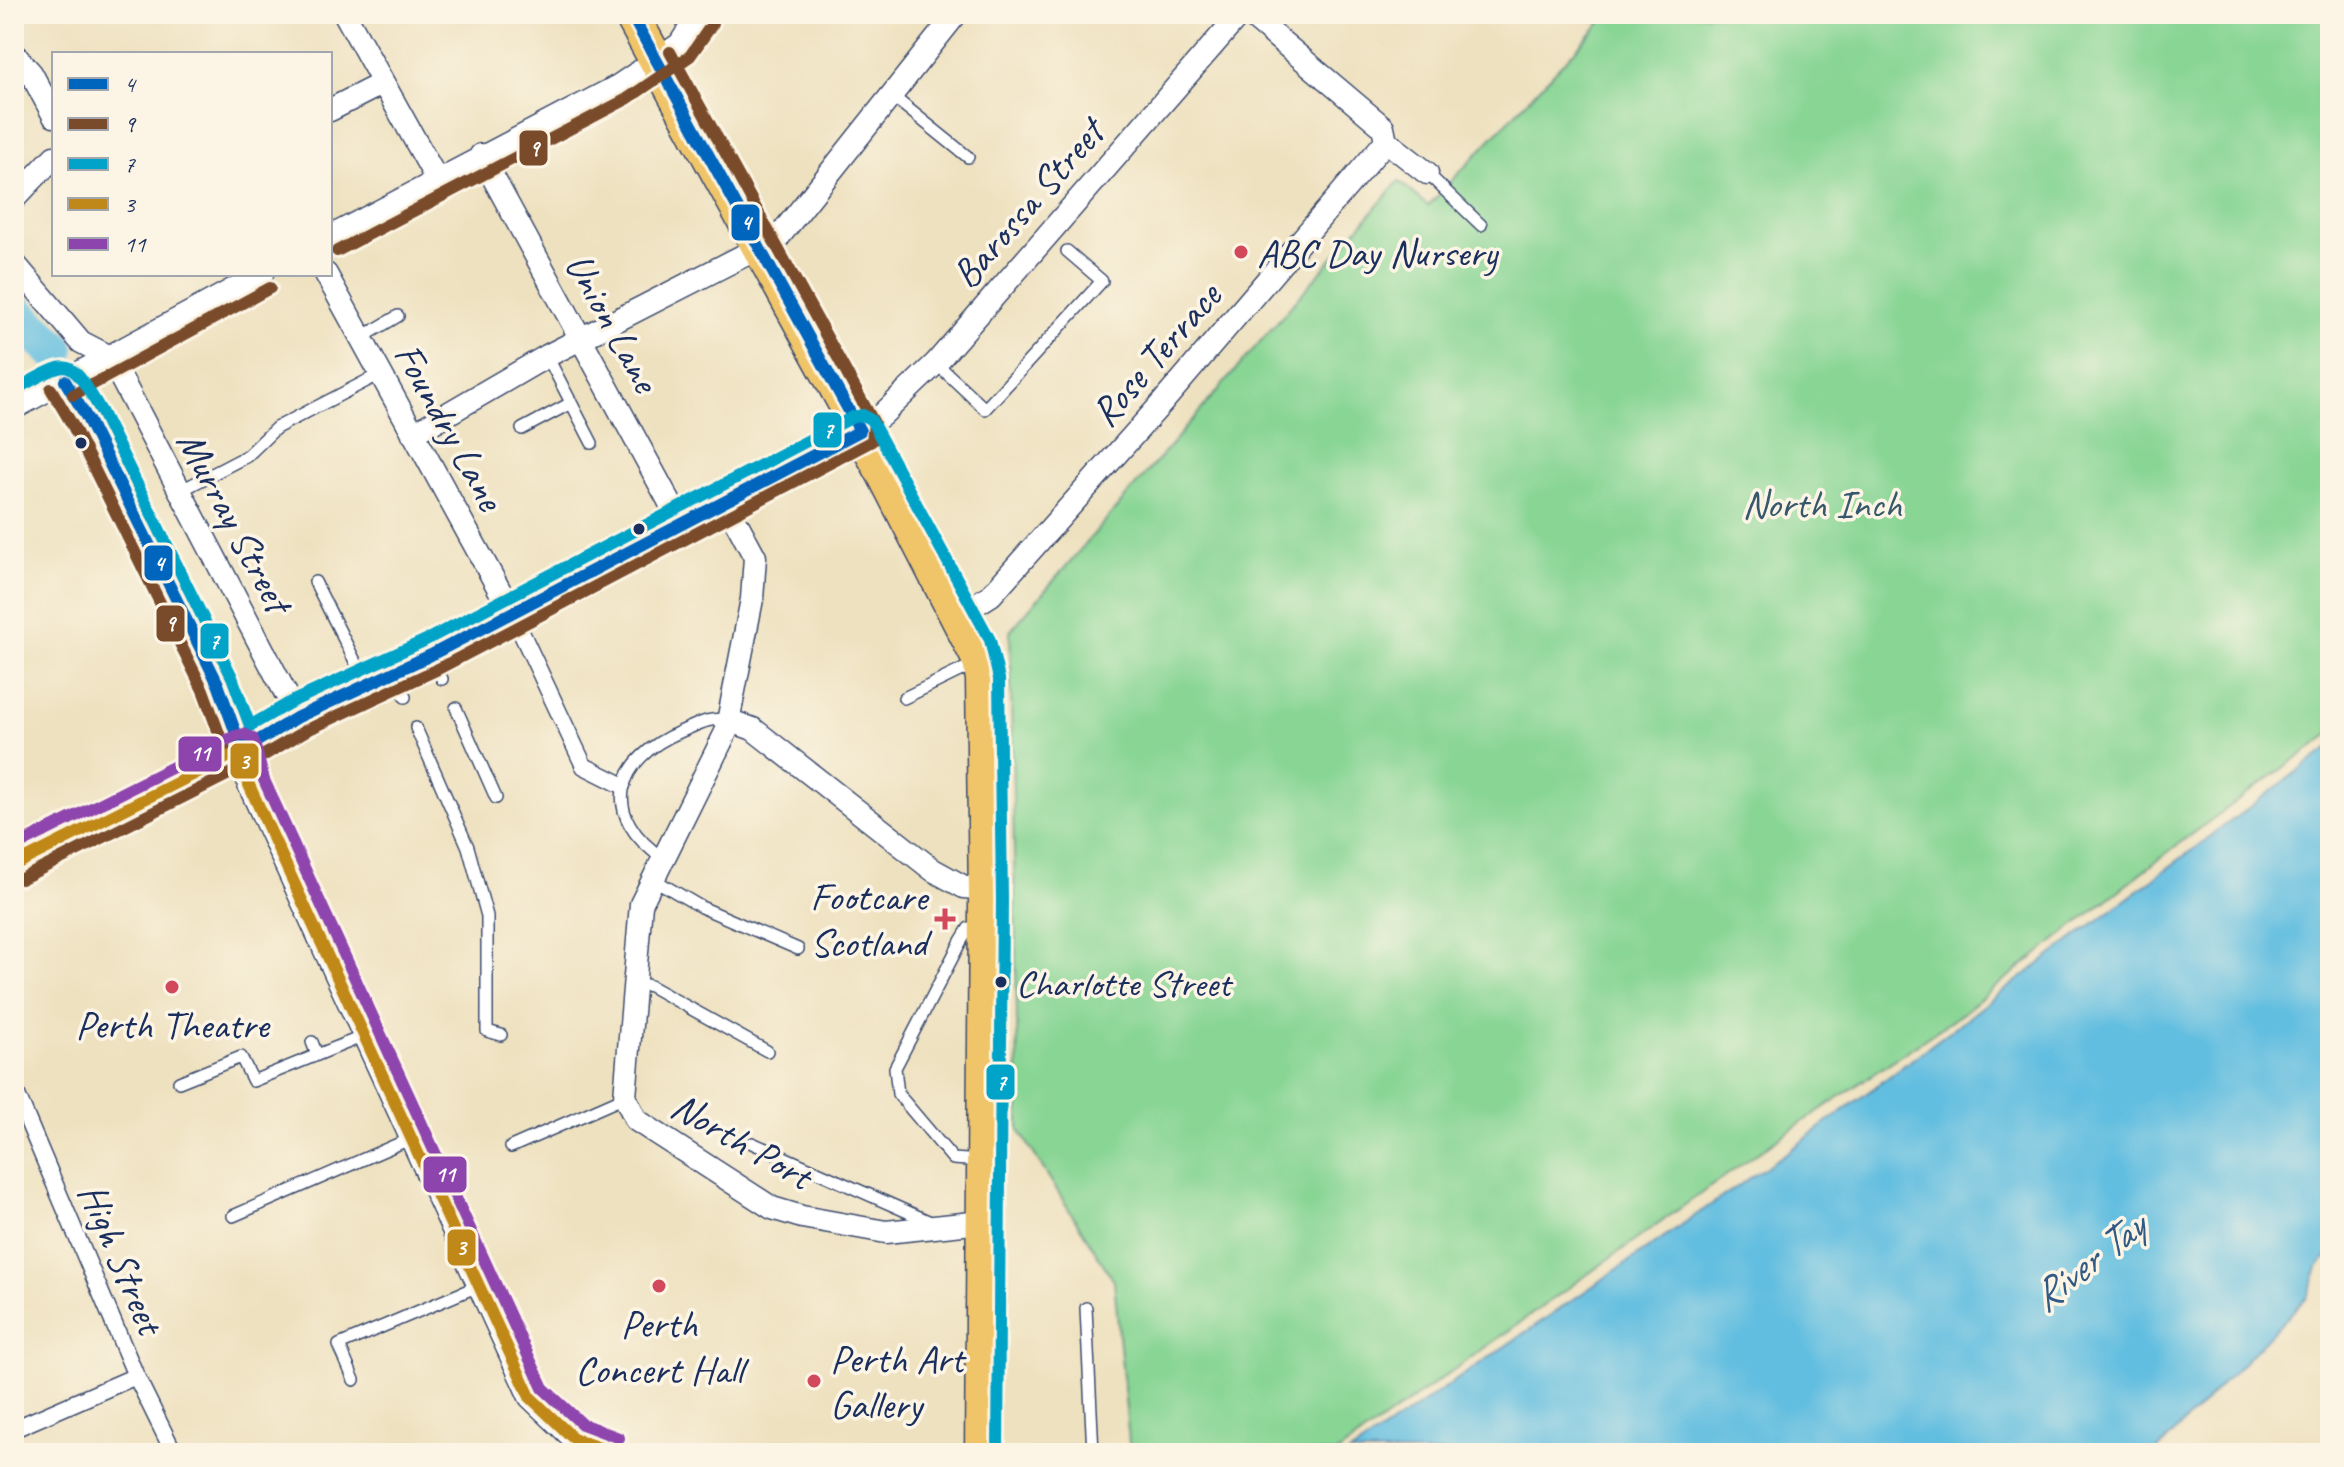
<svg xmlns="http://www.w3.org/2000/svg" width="2344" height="1467" font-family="Caveat,sans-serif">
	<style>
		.green { fill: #88d594; stroke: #528279; stroke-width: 2 }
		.water { fill: #62bee0; stroke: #3e769f; stroke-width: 2 }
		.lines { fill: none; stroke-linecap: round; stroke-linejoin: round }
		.river { stroke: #62bee0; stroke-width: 40 }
		.service-casing { stroke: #3b4a6d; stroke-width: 14 }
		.pedestrian-casing { stroke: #3b4a6d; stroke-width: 19 }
		.minor-casing { stroke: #3b4a6d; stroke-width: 25 }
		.primary-casing { stroke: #3b4a6d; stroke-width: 37 }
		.service { stroke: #fff; stroke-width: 11 }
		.pedestrian { stroke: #fff; stroke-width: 16 }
		.minor { stroke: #fff; stroke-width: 22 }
		.primary { stroke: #f0c469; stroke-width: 34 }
		.bus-1-casing { stroke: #fcf5e5; stroke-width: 18 }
		.bus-2-casing { stroke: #fcf5e5; stroke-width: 18 }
		.bus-3-casing { stroke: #fcf5e5; stroke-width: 18 }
		.bus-4-casing { stroke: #fcf5e5; stroke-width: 18 }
		.bus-5-casing { stroke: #fcf5e5; stroke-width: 18 }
		.bus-1 { stroke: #0065bd; stroke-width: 12 }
		.bus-2 { stroke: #7a4b2a; stroke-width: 12 }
		.bus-3 { stroke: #01a3c8; stroke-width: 12 }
		.bus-4 { stroke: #c08818; stroke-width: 12 }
		.bus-5 { stroke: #8e44ad; stroke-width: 12 }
		.poi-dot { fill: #d1495b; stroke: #fcf5e5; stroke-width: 3 }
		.bus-dot { fill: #1b2f5e; stroke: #fcf5e5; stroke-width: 3 }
		.labels { text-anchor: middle; stroke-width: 7; stroke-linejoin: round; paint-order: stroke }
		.bus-label { font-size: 38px; fill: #1b2f5e; stroke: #fcf5e5; text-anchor: start }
		.street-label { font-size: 40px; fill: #1b2f5e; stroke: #fcf5e5 }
		.poi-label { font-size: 40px; fill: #1b2f5e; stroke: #fcf5e5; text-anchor: start }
		.park-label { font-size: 40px; fill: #36586c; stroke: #fcf5e5 }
		.water-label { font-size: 42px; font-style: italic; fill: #305a85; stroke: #fcf5e5 }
		.line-badge { stroke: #fcf5e5; stroke-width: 3 }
		.badge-label { font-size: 22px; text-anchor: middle; font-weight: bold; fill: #fff }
	</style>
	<rect width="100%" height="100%" fill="#fcf5e5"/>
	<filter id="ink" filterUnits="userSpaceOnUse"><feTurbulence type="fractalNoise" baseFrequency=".0125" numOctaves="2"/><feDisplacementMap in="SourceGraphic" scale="16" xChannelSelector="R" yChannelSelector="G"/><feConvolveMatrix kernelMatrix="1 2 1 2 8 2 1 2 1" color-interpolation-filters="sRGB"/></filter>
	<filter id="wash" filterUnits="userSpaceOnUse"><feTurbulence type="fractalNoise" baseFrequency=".006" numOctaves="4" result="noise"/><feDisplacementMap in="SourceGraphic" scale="32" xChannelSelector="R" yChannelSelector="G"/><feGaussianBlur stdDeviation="1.8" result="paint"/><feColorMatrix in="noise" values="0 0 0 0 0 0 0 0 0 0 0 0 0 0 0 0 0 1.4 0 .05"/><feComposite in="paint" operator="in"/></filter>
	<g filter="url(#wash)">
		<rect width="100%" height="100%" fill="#eee1bf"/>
		<path class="green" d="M1609,14H2330V734L2186,838L1960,1015L1773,1142L1337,1453H1130L1114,1281L1019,1130L1010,631L1399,181L1428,206Z"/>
		<path class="water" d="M2330,747V1254L2319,1265L2307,1297L2155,1453H1350L1792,1149Z"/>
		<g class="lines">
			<path class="river" d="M14,312L55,350"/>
		</g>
	</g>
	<g filter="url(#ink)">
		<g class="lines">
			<g class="service-casing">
				<path id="service" d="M891,95L968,157
					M1427,173L1481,225
					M361,338L398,316
					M547,356L592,443
					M936,363L985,409L1102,281L1067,251
					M522,429L571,403
					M178,492L247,456L276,428L380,374
					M315,582L367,685
					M431,655L442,679
					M394,673L405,697
					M904,698L976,663
					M456,708L496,798
					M416,728L468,847L487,916V1031L501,1035
					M664,859C599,816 614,759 682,731C699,724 709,717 728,720
					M653,879L701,907L798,949
					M980,925L969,928L961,941L895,1068L898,1094L953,1159L981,1161
					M635,982L650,986L767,1051
					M312,1042L317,1055
					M179,1082L241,1057L253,1081L364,1036
					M752,1143L935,1224
					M511,1147L625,1097
					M233,1216L412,1138
					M1086,1308L1093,1453
					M354,1380L339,1345L478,1286"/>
			</g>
			<g class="pedestrian-casing">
				<path id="pedestrian" d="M512,613L584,766L622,785
					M14,1088L136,1376L174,1453
					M14,1429L136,1376"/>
			</g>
			<g class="minor-casing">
				<path id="minor" d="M345,14L436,178
					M14,54L31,73L54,116
					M330,110L383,83
					M1386,141L1427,173
					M481,155L669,501L678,525
					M14,199L54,157
					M330,237L618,86L680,44L699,14
					M14,263L81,342L110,357
					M326,274L512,613
					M110,357L298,717
					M65,381L87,418L218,684L242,750L249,785L530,1397L573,1438L613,1453
					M14,408L262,274
					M413,434L547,356L778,238L956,14
					M725,501L755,557L752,599L726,732L641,904L625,1097L636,1120L772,1208L802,1217L886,1232L982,1222
					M959,615L991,595L1162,403L1386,141L1383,127L1249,14
					M728,720L753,729L933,870L964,887L986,889
					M14,865L242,750L298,717L431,655L860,431L882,415L936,363L1240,14"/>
			</g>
			<g class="primary-casing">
				<path id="primary" d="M631,14L884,474L980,661L983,679L986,899L982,1453"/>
			</g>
			<use href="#service" class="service"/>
			<use href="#pedestrian" class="pedestrian"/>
			<use href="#minor" class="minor"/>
			<use href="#primary" class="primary"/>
			<g class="bus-1-casing">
				<path id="bus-1" d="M631,14L860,431
					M65,381L87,418L218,684L242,750
					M242,750L298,717L431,655L860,431"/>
			</g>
			<g class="bus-2-casing">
				<path id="bus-2" d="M337,251L627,99L690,56L713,23
					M51,389L73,426L203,690L227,755
					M73,395L270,288
					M21,879L249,764L305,731L438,669L872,441L874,423L670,52"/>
			</g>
			<g class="bus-3-casing">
				<path id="bus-3" d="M14,390C71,360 67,353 101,411L232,677L250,726L291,702L424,641L853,417L863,415L871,420L990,640L999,679L1002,899L998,1453"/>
			</g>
			<g class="bus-4-casing">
				<path id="bus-4" d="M14,865L242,750L249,785L530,1397L573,1438L613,1453"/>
			</g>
			<g class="bus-5-casing">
				<path id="bus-5" d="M14,847L235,736L244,734L253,739L264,780L543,1388L582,1424L619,1438"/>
			</g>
			<use href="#bus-1" class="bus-1"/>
			<use href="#bus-2" class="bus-2"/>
			<use href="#bus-3" class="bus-3"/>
			<use href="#bus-4" class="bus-4"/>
			<use href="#bus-5" class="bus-5"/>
		</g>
	</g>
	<g class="poi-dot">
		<circle cx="1241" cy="252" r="8"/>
		<path d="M941 907h8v8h8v8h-8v8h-8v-8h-8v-8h8z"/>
		<circle cx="172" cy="987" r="8"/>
		<circle cx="659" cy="1286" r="8"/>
		<circle cx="814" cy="1381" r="8"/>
	</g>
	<g class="bus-dot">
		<circle cx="81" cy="443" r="7"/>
		<circle cx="639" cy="529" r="7"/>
		<circle cx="1001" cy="982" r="7"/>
	</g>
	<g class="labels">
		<g class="bus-label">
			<text x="1016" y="996">Charlotte Street</text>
		</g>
		<g class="street-label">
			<text transform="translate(1027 203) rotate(-49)" y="14">Barossa Street</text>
			<text transform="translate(613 322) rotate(61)" y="14">Union Lane</text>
			<text transform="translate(1155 354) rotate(-49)" y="14">Rose Terrace</text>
			<text transform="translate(450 426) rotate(61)" y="14">Foundry Lane</text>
			<text transform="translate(235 521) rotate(62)" y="14">Murray Street</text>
			<text transform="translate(742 1140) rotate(30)" y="14">North Port</text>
			<text transform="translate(122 1258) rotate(67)" y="14">High Street</text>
		</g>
		<g class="poi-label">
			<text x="1257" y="266">ABC Day Nursery</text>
			<text x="927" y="910" text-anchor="end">Footcare<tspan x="927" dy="46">Scotland</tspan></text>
			<text x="172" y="1038" text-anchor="middle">Perth Theatre</text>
			<text x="659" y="1337" text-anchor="middle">Perth<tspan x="659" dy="46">Concert Hall</tspan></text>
			<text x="830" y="1372">Perth Art<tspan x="830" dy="46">Gallery</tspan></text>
		</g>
		<g class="park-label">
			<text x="1822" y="517">North Inch</text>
		</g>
		<g class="water-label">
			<text transform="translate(2087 1261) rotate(-38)" y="15">River Tay</text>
		</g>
	</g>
	<g class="line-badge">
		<rect x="518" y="129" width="31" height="38" rx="8" fill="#7a4b2a"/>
		<rect x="730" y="203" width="31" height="39" rx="8" fill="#0065bd"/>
		<rect x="812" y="411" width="31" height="38" rx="8" fill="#01a3c8"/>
		<rect x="143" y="544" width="31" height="38" rx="8" fill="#0065bd"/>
		<rect x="155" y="604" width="31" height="39" rx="8" fill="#7a4b2a"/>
		<rect x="199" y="622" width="31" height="38" rx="8" fill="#01a3c8"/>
		<rect x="177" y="735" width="46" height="38" rx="8" fill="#8e44ad"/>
		<rect x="229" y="742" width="31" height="38" rx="8" fill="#c08818"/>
		<rect x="985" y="1063" width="31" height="38" rx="8" fill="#01a3c8"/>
		<rect x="422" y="1155" width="46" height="39" rx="8" fill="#8e44ad"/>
		<rect x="446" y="1228" width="31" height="39" rx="8" fill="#c08818"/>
	</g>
	<g class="badge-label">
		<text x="534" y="156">9</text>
		<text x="746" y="230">4</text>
		<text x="828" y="438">7</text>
		<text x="159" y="571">4</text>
		<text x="170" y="631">9</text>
		<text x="214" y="649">7</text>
		<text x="200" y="761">11</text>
		<text x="244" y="769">3</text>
		<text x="1001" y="1090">7</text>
		<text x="445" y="1182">11</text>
		<text x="461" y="1255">3</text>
	</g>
	<rect width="2344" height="1467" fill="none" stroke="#fcf5e5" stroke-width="48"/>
	<rect x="52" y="52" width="280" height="224" fill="#fcf5e5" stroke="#a2a6af" stroke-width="2"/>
	<rect x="68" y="78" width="40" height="12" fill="#0065bd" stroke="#a2a6af" stroke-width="2"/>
	<text x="124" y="92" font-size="24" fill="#1b2f5e">4</text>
	<rect x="68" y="118" width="40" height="12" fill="#7a4b2a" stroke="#a2a6af" stroke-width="2"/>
	<text x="124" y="132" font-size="24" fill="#1b2f5e">9</text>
	<rect x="68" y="158" width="40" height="12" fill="#01a3c8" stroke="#a2a6af" stroke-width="2"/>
	<text x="124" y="172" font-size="24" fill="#1b2f5e">7</text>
	<rect x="68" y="198" width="40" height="12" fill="#c08818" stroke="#a2a6af" stroke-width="2"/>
	<text x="124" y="212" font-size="24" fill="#1b2f5e">3</text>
	<rect x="68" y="238" width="40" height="12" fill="#8e44ad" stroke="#a2a6af" stroke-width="2"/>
	<text x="124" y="252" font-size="24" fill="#1b2f5e">11</text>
</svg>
